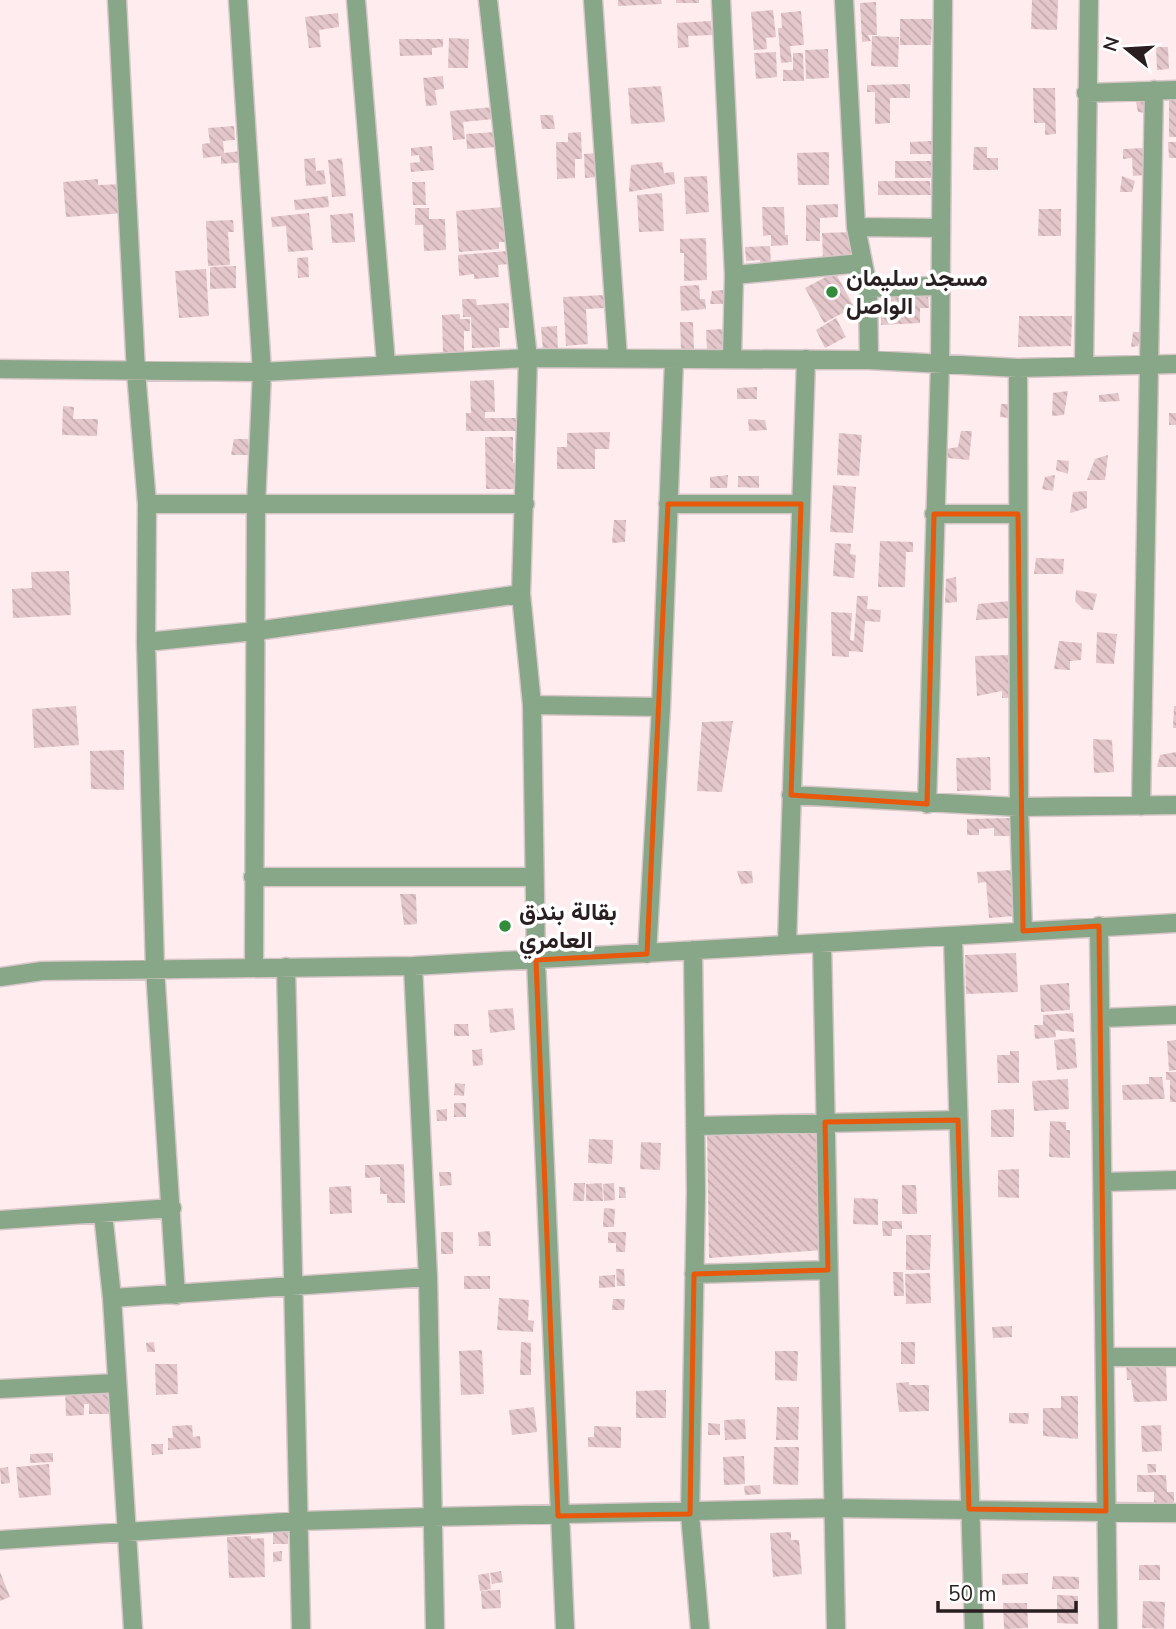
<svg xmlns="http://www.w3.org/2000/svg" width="1176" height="1629" font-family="'Nunito Sans',Vazirmatn,sans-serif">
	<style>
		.building { fill: url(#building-back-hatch) }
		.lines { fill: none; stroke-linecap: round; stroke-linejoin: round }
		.minor-casing { stroke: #d8c7c9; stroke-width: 21 }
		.minor { stroke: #88a688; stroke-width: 18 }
		.marked { fill: none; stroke: #e8590c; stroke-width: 5; stroke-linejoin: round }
		.poi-dot { fill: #328c3c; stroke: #fff; stroke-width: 2.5 }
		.labels { text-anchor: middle; stroke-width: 7; stroke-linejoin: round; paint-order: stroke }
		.poi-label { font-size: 24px; font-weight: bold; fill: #291e20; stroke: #fff; text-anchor: start }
	</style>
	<defs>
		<pattern id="building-back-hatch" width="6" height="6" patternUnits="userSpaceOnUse" patternTransform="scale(1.75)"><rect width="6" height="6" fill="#e4c7ca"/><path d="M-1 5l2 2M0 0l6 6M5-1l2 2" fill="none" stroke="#c4aaad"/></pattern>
	</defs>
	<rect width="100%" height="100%" fill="#ffecee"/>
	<path class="building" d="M618,0H661L662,4L618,6Z
		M676,0H699V3H676Z
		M1032,0H1058L1057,30L1031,29Z
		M876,2L877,35H868L871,41L862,42L860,3Z
		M773,10L776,37L766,38L767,49L754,50L751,12Z
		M801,11L804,45L790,46L792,62L781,63L778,28H782L781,13Z
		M338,13L339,27L319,30L321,47L309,48L305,17Z
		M900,19H932L931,45H900Z
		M711,21L712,35L688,36L689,47L678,48L677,23Z
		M872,36L899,37L898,67L871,66Z
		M449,38L469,39L468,68H448Z
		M399,39H443V47L432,48V55L400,56Z
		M1156,47H1168L1169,69L1157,70Z
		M828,49L829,78L806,79L805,50Z
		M776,52L777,77L756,79L754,53Z
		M793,53H803L804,81H783V70H793Z
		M443,76L444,89L435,90L437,105L426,106L423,78Z
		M910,84V98H890V123L875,124V92H867V85Z
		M661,86L665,122L631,124L628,88Z
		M1033,88H1055L1056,134L1045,135V123H1034Z
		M1176,95V137H1169V96Z
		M1135,97H1148L1146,113L1138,112Z
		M493,107L494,119L463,122L465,139L453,140L450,111Z
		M540,115H553L555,129H542Z
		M234,126L235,140L223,141L224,153L242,151L243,162L221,164V156L203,158L202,144L210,143L208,128Z
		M496,132L497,147L467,149L466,134Z
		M581,132L582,159H575V178L557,179L556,142H568V133Z
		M932,141L934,154H910V142Z
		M1168,142H1176V158H1169Z
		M432,146L434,170L411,172L410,163L420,162L419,155L411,156V148Z
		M974,147H987V158H998V170H973Z
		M1145,148L1146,175L1133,176L1132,158L1123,159V149Z
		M829,152V185H798L797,153Z
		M597,153L599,177L585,178L584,154Z
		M315,158L316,171L324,170L326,184L306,186L304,159Z
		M342,158L346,196L332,197L328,160Z
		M895,161H931V178H895Z
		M662,162L664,173L674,172L675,184L629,192L631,165Z
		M707,176L709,212L686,214L684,177Z
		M1122,176L1135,181L1132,192H1120Z
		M98,179V185L124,184L126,213L66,217L63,182Z
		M878,181H930L931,195H878Z
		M412,182H425L426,205H413Z
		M662,193L664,231L639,232L637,195Z
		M328,196L329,207L295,210L294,200Z
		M838,204V217L820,218V241H806V205Z
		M503,207L506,242H499V249L459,252L456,211Z
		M762,207H784L785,235H788V245L771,246V235L763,236Z
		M415,208H429V219H445L446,250L424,251L423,225H415Z
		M1039,209H1061V236H1038Z
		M309,213L313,250L288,252L286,226L272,227L271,217Z
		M353,213L355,242L332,243L330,215Z
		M233,220L234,232H228L230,265L208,266L206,221Z
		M852,232L853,257L823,259L822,233Z
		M706,238L707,280L684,281V253H680V239Z
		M770,246L771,265L760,266V260L746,261L745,247Z
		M508,251L509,264L498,265L499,277L474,279V274L459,276L458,255Z
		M308,257L309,277L298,278L297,258Z
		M236,266V288L210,289V267Z
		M206,269L209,316L179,318L175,271Z
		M835,272L854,307L824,323L805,288Z
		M699,285L700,299H705L706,309L681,311L680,286Z
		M723,290L724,304H710L712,291Z
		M928,292L929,308H920V323L881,325V293Z
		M605,295L606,308L586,309L588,344L566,346L563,297Z
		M462,299H476L477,305L509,303V328H499L500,347L472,348L471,317H463Z
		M460,314V319H470V331H464V353L443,354L442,315Z
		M1019,316H1072L1071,346L1018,347Z
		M836,318L846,337L825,348L816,330Z
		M680,322H693L694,349H681Z
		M557,326L558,350L543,351L541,327Z
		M724,329L725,350L707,351L706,330Z
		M1133,332H1142L1138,346L1131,347Z
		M494,380L495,412H485V418H521V431H466V413H471L470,381Z
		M757,387V399H737V388Z
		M1068,391L1064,415L1052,416L1053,393Z
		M1118,393L1120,401L1099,402V395Z
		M1001,404H1012L1010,418L1000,417Z
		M63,406L74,407L73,419H98L97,436L62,435Z
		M1169,413H1176V425H1169Z
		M748,419L765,420L767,430L749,431Z
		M961,431H972L969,460L948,458L946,449L958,447Z
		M610,432L609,449H595V469H557V447H567V433Z
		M839,433L862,435L859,476L837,475Z
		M485,437H513V463H524V489H486Z
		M234,439H248L249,455H231Z
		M1108,455L1105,480H1087L1095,459Z
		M1057,460L1069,461L1068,474L1056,470Z
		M728,475L727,488H710V477Z
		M1055,475L1053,491L1042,489L1045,477Z
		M738,476H759V488L738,487Z
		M833,485L856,487L853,533L830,532Z
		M1087,491V508L1070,513L1073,492Z
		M614,520H626L625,542L612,543Z
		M880,541L913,542V552H906L905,587H878Z
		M835,543L851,544L850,554L856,555L854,578L833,576Z
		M1036,558L1064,559L1063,574H1034Z
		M69,571L71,615L13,618L12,589L32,588L31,572Z
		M956,577L957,602L945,603L946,579Z
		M1076,590L1097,594L1093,610L1083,609L1075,601Z
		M857,596H868L867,609L881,610L880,622L865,621L863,652L849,651V657L832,656L831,612L852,613L850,640L854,641Z
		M1009,601L1010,618L976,620L978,604Z
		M1097,632L1117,634L1114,664L1096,663Z
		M1059,641L1082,643L1081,660L1070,661V670L1054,669Z
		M1008,655L1010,698H1002V691L977,696L975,656Z
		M76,706L79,745L34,748L32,709Z
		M1174,706H1176V728H1173Z
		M733,721L722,792L697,791L702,722Z
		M1093,739L1112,740L1114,772L1094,773Z
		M124,750V790L91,789L90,751Z
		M1176,752V767H1157L1160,755Z
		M990,757L991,790L957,791L956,758Z
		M1010,818V836H994V828L979,829V835H967V819Z
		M1012,870L1015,916L989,918L986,882L978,883L977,872Z
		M737,871H752L753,883L741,884Z
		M400,894H416L417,924L404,925Z
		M1016,953L1018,992L966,994L965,955Z
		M1069,983L1070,1010L1041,1012L1040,985Z
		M513,1008L515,1030L490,1033L488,1010Z
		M1073,1013L1074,1032L1055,1030L1056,1037L1035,1039L1034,1025H1043V1015Z
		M454,1024H468L469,1036H454Z
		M1075,1038L1077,1068L1057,1070L1054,1040Z
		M1176,1040V1070L1169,1071L1167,1041Z
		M482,1049L483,1065L473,1066L472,1050Z
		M1010,1051H1019V1083H998L997,1055H1010Z
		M1166,1072H1176V1102H1170V1080H1166Z
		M1149,1077H1162L1165,1099L1123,1100L1122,1085L1149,1084Z
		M1068,1079L1069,1109L1034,1111L1032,1081Z
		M455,1083L465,1084L464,1096L454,1095Z
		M454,1103H466V1117H454Z
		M447,1109V1121H437L436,1110Z
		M1014,1109V1137H991V1110Z
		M1050,1121L1066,1122V1130H1070V1158L1049,1157Z
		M819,1127L824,1250L709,1258L707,1133Z
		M589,1139L613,1140L612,1164L588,1163Z
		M641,1142L661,1143L660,1170L640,1169Z
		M404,1164L405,1203H387V1194H380V1177L365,1178V1165Z
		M1019,1169V1198L998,1197V1170Z
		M439,1172H451L452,1185L440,1186Z
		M574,1183H585L584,1201H573Z
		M602,1183L603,1201H586V1184Z
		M614,1183L615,1200L604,1201L603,1184Z
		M902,1185H916L917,1214H902Z
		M351,1186L352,1213L330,1214L329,1187Z
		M619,1187H625L626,1198H619Z
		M854,1198L878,1199V1225L853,1224Z
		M604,1208L615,1209L614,1227H603Z
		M882,1221H902V1229H892V1236H883Z
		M490,1231L491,1246H479L478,1232Z
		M441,1232H453V1254H441Z
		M608,1232H626L625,1252H616V1243H608Z
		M906,1235H931L930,1270H906Z
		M616,1269H624L625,1286H617Z
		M893,1272H903L904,1296H894Z
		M930,1273L931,1303L906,1304L905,1274Z
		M615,1275V1287L599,1288V1276Z
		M464,1276H490V1289H464Z
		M499,1298L529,1300L528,1320L534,1321L533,1332L497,1330Z
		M613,1299H625L624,1310H612Z
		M1012,1326V1337L993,1338L992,1327Z
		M154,1342L155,1352H147L146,1343Z
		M521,1342L531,1343V1375H520Z
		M901,1342H915V1364H901Z
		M482,1350L484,1394L461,1395L459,1351Z
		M775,1351H798L797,1381L775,1380Z
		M1166,1362L1167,1401L1134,1402L1131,1380H1127L1126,1363Z
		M155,1364H177L178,1394L156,1395Z
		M909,1382V1385H929V1411L899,1412L896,1383Z
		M114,1387L115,1414H89V1404H84V1415L66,1416L65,1388Z
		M666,1390V1418H636V1391Z
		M1061,1396H1078V1439L1043,1436V1408H1061Z
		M534,1407L537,1432L512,1435L509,1410Z
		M777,1407H799L798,1440H776Z
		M1009,1413H1029L1028,1424L1009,1423Z
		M745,1419L746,1439L725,1440L724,1420Z
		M708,1423L720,1424V1435H708Z
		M192,1425L193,1437L200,1436L201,1448L168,1450V1438H173L172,1426Z
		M1161,1425L1162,1451L1142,1452L1141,1426Z
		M594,1426L621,1427V1448L588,1447V1437H594Z
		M151,1444H163V1454L152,1455Z
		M774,1447H799L798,1485L773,1484Z
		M53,1453V1462L30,1463V1454Z
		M744,1456L745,1484L724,1485L723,1457Z
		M49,1464L51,1495L19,1498L16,1467Z
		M1147,1464H1156V1472L1148,1473Z
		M8,1467L10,1483L1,1484L0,1468Z
		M1137,1475H1166L1167,1492H1174V1503H1154V1492H1137Z
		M760,1485L761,1494L745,1495L744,1486Z
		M273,1532H288V1544H273Z
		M791,1532V1540H799L802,1574L773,1577L770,1533Z
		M251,1536V1539L264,1538L265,1577L229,1578L227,1537Z
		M282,1551V1561L273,1562V1552Z
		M1139,1565H1160V1580H1139Z
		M501,1571L503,1582L492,1584L490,1573Z
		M0,1572L10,1597L0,1601Z
		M489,1573L491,1589L480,1591L478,1575Z
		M1028,1573V1584L1002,1585V1574Z
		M1053,1576L1079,1577V1589H1052Z
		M500,1590L501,1608L482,1609L481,1591Z
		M1057,1595L1078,1596V1624L1057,1623Z
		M1143,1601L1165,1602L1164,1629L1142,1628Z
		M1003,1603H1027L1028,1628L1004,1629Z"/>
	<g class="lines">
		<g class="minor-casing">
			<path id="minor" d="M117,0L136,372L147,504L146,642L155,969L176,1295
				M238,0L262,372L256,504L254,967
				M356,0L386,364
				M488,0L528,358L521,594L532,705L536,960L565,1629
				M593,0L618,359
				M721,0L734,275L732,358
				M844,0L856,227L868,288L869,360
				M1086,93L1176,90
				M856,227L940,228
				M734,275L862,263
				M868,288L939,286
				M1084,365L1089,0
				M1018,368L1019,807L1023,931
				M0,369L262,372L528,358L869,360L1018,368L1176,364
				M147,504H525
				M668,504H801
				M934,514H1018
				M146,642L256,631L521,594
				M532,705L661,707
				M791,795L1019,807L1176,805
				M927,804L940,364L943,0
				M1141,806L1154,90
				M253,877H533
				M1099,926L1108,1629
				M953,937L974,1629
				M822,943L836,1629
				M787,944L806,359
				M693,950L696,1192L690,1514L700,1629
				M647,954L661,707L674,360
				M413,966L428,1277L435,1629
				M286,967L301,1629
				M0,977L42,971L413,966L1176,923
				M1102,1018L1176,1015
				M695,1126L958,1120
				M1104,1182L1176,1180
				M103,1213L112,1298L133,1629
				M0,1220L172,1208
				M694,1274L828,1270
				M112,1298L428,1277
				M1106,1357H1176
				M0,1389L117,1383
				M0,1540L300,1521L431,1517L832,1508L1176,1513"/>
		</g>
		<use href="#minor" class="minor"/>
	</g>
	<path class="marked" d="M668,504H801L791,795L927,804L934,514H1018L1023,931L1099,926L1106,1511L969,1509L958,1120L825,1122L828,1270L694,1274L690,1514L558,1516L536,960L647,954Z"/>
	<g class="poi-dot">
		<circle cx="832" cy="292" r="7"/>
		<circle cx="505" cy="926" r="7"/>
	</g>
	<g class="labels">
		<g class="poi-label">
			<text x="846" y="286">مسجد سليمان<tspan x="846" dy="28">الواصل</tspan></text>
			<text x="519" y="920">بقالة بندق<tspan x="519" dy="28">العامري</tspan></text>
		</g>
	</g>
	<g transform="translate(1127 49) rotate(288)" stroke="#ffffff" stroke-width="5" paint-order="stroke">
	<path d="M0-5L12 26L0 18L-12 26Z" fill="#291e20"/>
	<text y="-10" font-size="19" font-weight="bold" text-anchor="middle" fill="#291e20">N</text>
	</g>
	<path d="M938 1601v10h138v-10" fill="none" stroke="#291e20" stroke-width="3.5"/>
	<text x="948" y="1601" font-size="21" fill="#291e20" stroke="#ffffff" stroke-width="5" paint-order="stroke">50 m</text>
</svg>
